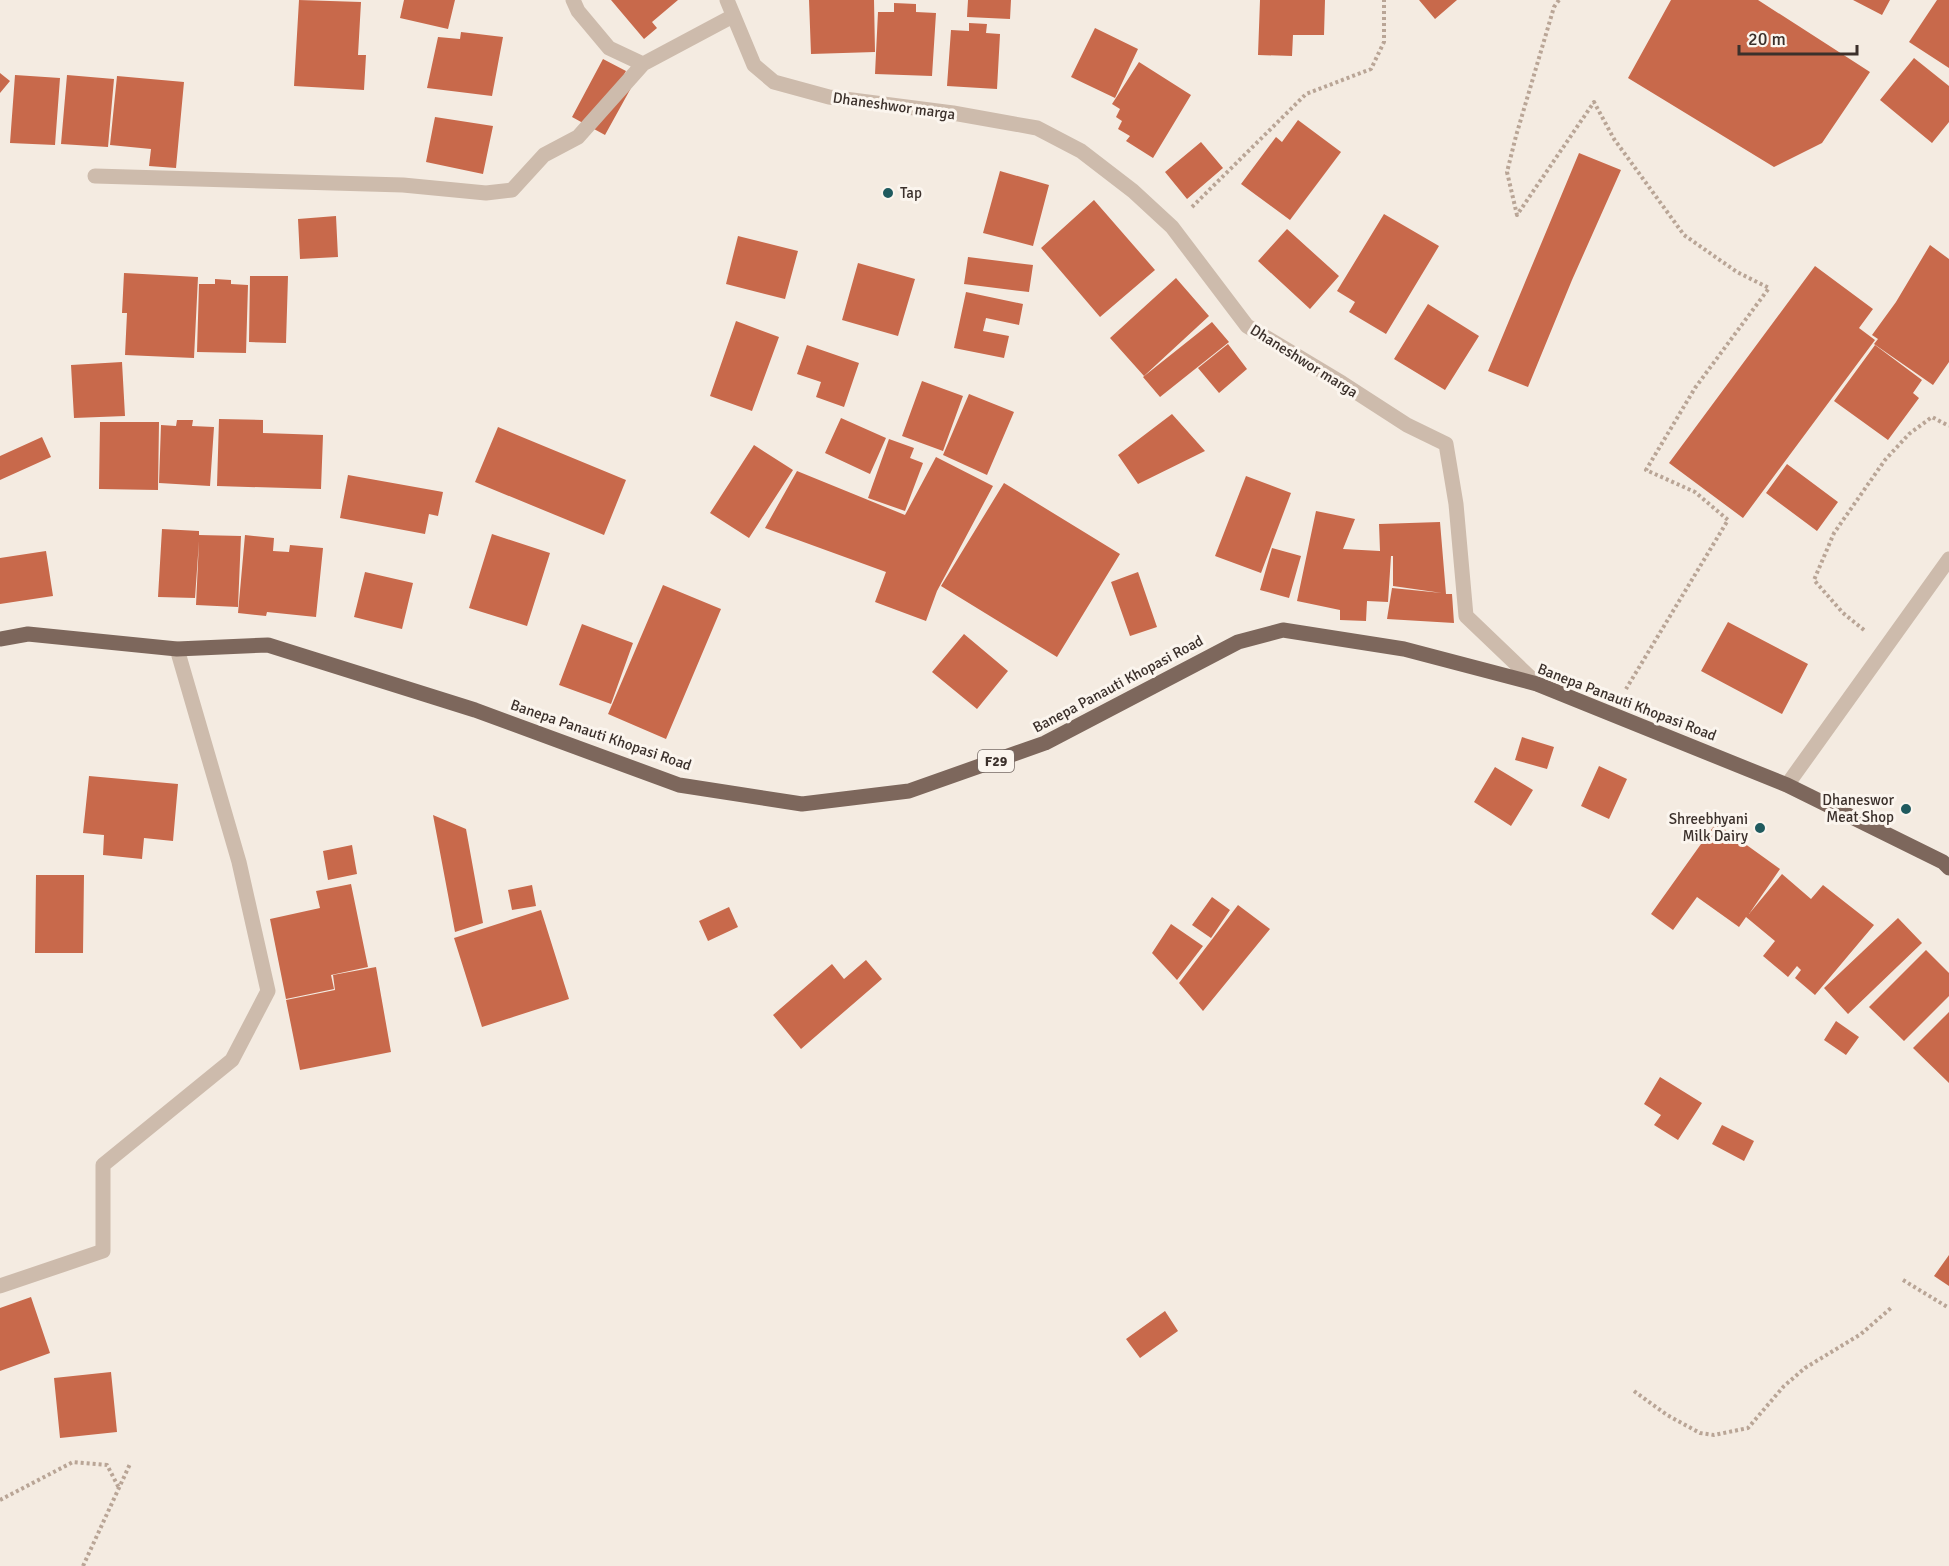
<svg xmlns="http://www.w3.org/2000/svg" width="1949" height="1566" font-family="Signika,sans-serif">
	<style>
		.building { fill: #c8694b }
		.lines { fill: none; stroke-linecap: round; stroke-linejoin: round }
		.path { stroke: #b9a596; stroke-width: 4; stroke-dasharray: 3 3; stroke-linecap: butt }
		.lane { stroke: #cdbbac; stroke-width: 15 }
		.street { stroke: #cdbbac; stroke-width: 15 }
		.primary { stroke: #7d675c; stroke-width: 15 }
		.poi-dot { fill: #1f5a5e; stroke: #fbf5ee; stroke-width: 2 }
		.labels { text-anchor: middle; stroke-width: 6; stroke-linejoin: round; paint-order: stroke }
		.shield { fill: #fbf5ee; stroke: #756b66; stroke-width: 1.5 }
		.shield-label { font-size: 14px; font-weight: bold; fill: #3b302b }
		.street-label { font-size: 15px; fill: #3b302b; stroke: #fbf5ee }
		.poi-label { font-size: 15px; fill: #3b302b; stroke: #fbf5ee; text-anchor: end }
	</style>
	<rect width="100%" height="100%" fill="#f4ebe1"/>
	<path class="building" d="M299,0L361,2L358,55H366L364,90L294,86Z
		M404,0H455L448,29L400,18Z
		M611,0H678L652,22L657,28L644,39Z
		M809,0H874L875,52L811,54Z
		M968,0H1011L1010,19L967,17Z
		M1260,0H1325L1324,35H1293L1292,56L1258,55Z
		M1419,0H1457L1435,19Z
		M1671,0H1758L1870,72L1822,143L1774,167L1628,78Z
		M1853,0H1890L1882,15Z
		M1937,0H1949V68L1909,42Z
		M894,3L916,4V12L936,13L932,76L875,74L878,12H894Z
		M969,23L987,24L986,33L1000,34L997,89L947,86L951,30L969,31Z
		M1095,28L1138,49L1115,98L1071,77Z
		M461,32L503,37L492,96L427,88L438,37L460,39Z
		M1914,58L1949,86V122L1932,143L1880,100Z
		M603,59L626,71L620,82L631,88L605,135L572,117Z
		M1139,62L1191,95L1153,158L1126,141L1130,136L1118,129L1122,121L1116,117L1120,109L1112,104Z
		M0,73L10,81L0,93Z
		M15,75L60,78L55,145L10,143Z
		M67,75L114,79L108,147L61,144Z
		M117,76L184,82L176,168L149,166L151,149L110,145Z
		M435,117L493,126L483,174L426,162Z
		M1298,120L1341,152L1290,220L1241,184L1276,137L1282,142Z
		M1201,142L1223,168L1187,199L1165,172Z
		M1579,153L1621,170L1572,280L1528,387L1488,371Z
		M1000,171L1049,185L1033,246L983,233Z
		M1094,200L1155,270L1100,317L1041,248Z
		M1384,214L1439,246L1386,334L1349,312L1355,302L1337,291Z
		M336,216L338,257L300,259L298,219Z
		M1287,229L1339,276L1310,309L1258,261Z
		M738,236L798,251L785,299L726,284Z
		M1930,245L1949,259V362L1933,385L1874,344L1878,339L1872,335L1896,302Z
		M968,257L1033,265L1029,292L964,284Z
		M858,263L915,279L898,336L842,320Z
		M1815,266L1873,309L1859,328L1875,340L1743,518L1669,463Z
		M124,273L198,277L194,358L125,355L127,313H122Z
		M250,276H288L286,343L249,342Z
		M1176,278L1209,316L1144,376L1110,338Z
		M215,279L231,280V284L248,285L246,353L197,352L199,284H215Z
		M966,292L1023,304L1019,325L986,318L983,331L1009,336L1004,358L954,348Z
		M1428,304L1479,336L1445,390L1394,359Z
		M736,321L779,337L752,411L710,396Z
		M1212,322L1229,342L1160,397L1143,377Z
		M1228,344L1247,369L1219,393L1198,368Z
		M807,345L859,363L844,407L816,397L821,382L797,374Z
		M1875,345L1922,380L1913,393L1919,398L1888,440L1834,401Z
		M122,362L125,416L74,418L71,365Z
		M922,381L963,396L943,451L902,436Z
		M969,394L1014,412L987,475L943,455Z
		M1172,414L1205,451L1138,484L1118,455Z
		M841,418L886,438L870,474L825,453Z
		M219,419L263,420V433L323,435L321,489L217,486Z
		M177,420H193L192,426L214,427L210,486L159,483L161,425L176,426Z
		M100,422H159L158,490L99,489Z
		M498,427L626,480L604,535L475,482Z
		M42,437L51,457L0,480V456Z
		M889,439L914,448L910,458L923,463L905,511L868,498Z
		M754,445L793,470L749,538L710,513Z
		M936,457L993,486L937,591L926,621L875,602L886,572L765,528L797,471L905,515Z
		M1787,464L1838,502L1817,531L1766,493Z
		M348,475L443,492L438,516L429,514L425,534L340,518Z
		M1246,476L1291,493L1261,573L1215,556Z
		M1004,483L1120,554L1057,657L941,586Z
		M1316,511L1355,519L1343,549L1380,551L1379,524L1440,522L1446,594H1452L1454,623L1387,619L1392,588L1442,593L1393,586V556H1391L1388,602L1367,601L1366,621L1340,620V610L1297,601Z
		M162,529L199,531V535L241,536L238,607L196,605L199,541L195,598L158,597Z
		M492,534L550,553L527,626L469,608Z
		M245,535L274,538L273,551L289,552L290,545L323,548L316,617L267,612L266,616L238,613Z
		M1272,548L1301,556L1289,598L1260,590Z
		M46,551L53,596L0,604V558Z
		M365,572L413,583L402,629L354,617Z
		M1138,572L1157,627L1130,636L1111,582Z
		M663,585L721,609L666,739L608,714Z
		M1728,622L1808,664L1782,714L1701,671Z
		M582,624L633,643L611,704L559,685Z
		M964,634L1008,671L977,709L932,672Z
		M1522,737L1554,747L1547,769L1515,760Z
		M1599,766L1627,779L1609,819L1581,806Z
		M1495,767L1533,790L1511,826L1474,802Z
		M89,776L178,784L173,841L144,838L142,859L103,855L104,835L83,833Z
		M433,815L466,829L483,923L455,932Z
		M1716,823L1780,869L1749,914L1782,874L1811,899L1823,885L1874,925L1815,995L1795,978L1801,970L1797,966L1788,977L1763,956L1775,941L1746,917L1739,927L1697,897L1673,930L1651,914Z
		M352,845L357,874L328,880L323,851Z
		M36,875H84L83,953H35Z
		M351,884L368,967L331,975L334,989L286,999L270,919L320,908L316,891Z
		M532,885L536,906L512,910L508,890Z
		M1212,897L1230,910L1211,938L1192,925Z
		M1238,905L1270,929L1203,1011L1179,983Z
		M729,907L738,927L708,941L699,921Z
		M541,910L569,999L482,1027L454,938Z
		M1898,918L1922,943L1848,1014L1824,988Z
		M1171,924L1203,946L1177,980L1152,953Z
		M1926,950L1949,973V996L1904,1041L1869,1007Z
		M866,960L882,979L801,1049L773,1015L832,964L844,979Z
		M376,967L391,1052L300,1070L286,1000L335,990L333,975Z
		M1949,1012V1083L1913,1048Z
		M1836,1021L1859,1037L1846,1055L1824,1040Z
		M1660,1077L1702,1103L1678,1140L1654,1125L1661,1115L1644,1104Z
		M1722,1125L1754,1141L1744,1161L1712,1144Z
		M1949,1255V1286L1934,1276Z
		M31,1297L50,1353L0,1371V1308Z
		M1165,1311L1178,1331L1140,1358L1126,1339Z
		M111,1372L117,1432L60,1438L54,1378Z"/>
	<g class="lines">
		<path class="path" d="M1559,0L1554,7L1516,136L1507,172L1517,215L1594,102L1614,139L1684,235L1737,272L1769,288L1695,388L1646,470L1695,492L1728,520L1626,689
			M1192,207L1306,94L1371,69L1384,42V0
			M1864,630L1843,613L1814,580L1834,533L1885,460L1909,434L1932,417L1949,426
			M1903,1280L1949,1308
			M1634,1391L1667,1415L1700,1433L1714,1435L1748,1428L1784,1386L1805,1368L1861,1334L1891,1308
			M0,1500L73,1462L107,1465L119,1488
			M83,1566L130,1464"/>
		<path class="lane" d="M1787,785L1949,559"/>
		<path class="street" d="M573,0L578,11L609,48L643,64L733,16
			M727,0L754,65L774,82L829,97L953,113L1037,128L1081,151L1133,191L1172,227L1247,326L1342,383L1407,425L1446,444L1456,504L1466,616L1537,684
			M95,176L403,185L486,193L512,190L544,155L578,137L643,64
			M0,1286L103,1251V1165L232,1060L268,991L239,862L177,649"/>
		<path class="primary" d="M0,639L28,634L177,649L268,645L475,710L679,785L802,804L909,791L1045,743L1238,642L1283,630L1404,649L1537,684L1787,785L1943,862L1949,868"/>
	</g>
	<g class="poi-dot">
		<circle cx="888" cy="193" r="6"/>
		<circle cx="1906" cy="809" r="6"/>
		<circle cx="1760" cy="828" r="6"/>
	</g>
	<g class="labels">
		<rect class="shield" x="978" y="750" width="36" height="22" rx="4.5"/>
		<g class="shield-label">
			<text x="996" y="766">F29</text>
		</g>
		<g class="street-label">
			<text transform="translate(894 106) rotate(8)" y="5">Dhaneshwor marga</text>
			<text transform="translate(1304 361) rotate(32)" y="5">Dhaneshwor marga</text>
			<text transform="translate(1118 684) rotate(-28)" y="5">Banepa Panauti Khopasi Road</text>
			<text transform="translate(1627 702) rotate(21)" y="5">Banepa Panauti Khopasi Road</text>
			<text transform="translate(601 735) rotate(19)" y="5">Banepa Panauti Khopasi Road</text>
		</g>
		<g class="poi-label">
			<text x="900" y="198" text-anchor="start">Tap</text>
			<text x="1894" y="805">Dhaneswor<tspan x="1894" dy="17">Meat Shop</tspan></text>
			<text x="1748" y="824">Shreebhyani<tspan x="1748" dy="17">Milk Dairy</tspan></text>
		</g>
	</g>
	<path d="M1739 45v9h118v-9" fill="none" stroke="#3b302b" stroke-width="3"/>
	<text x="1748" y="45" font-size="18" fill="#3b302b" stroke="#fbf5ee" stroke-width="4.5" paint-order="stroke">20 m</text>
</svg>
